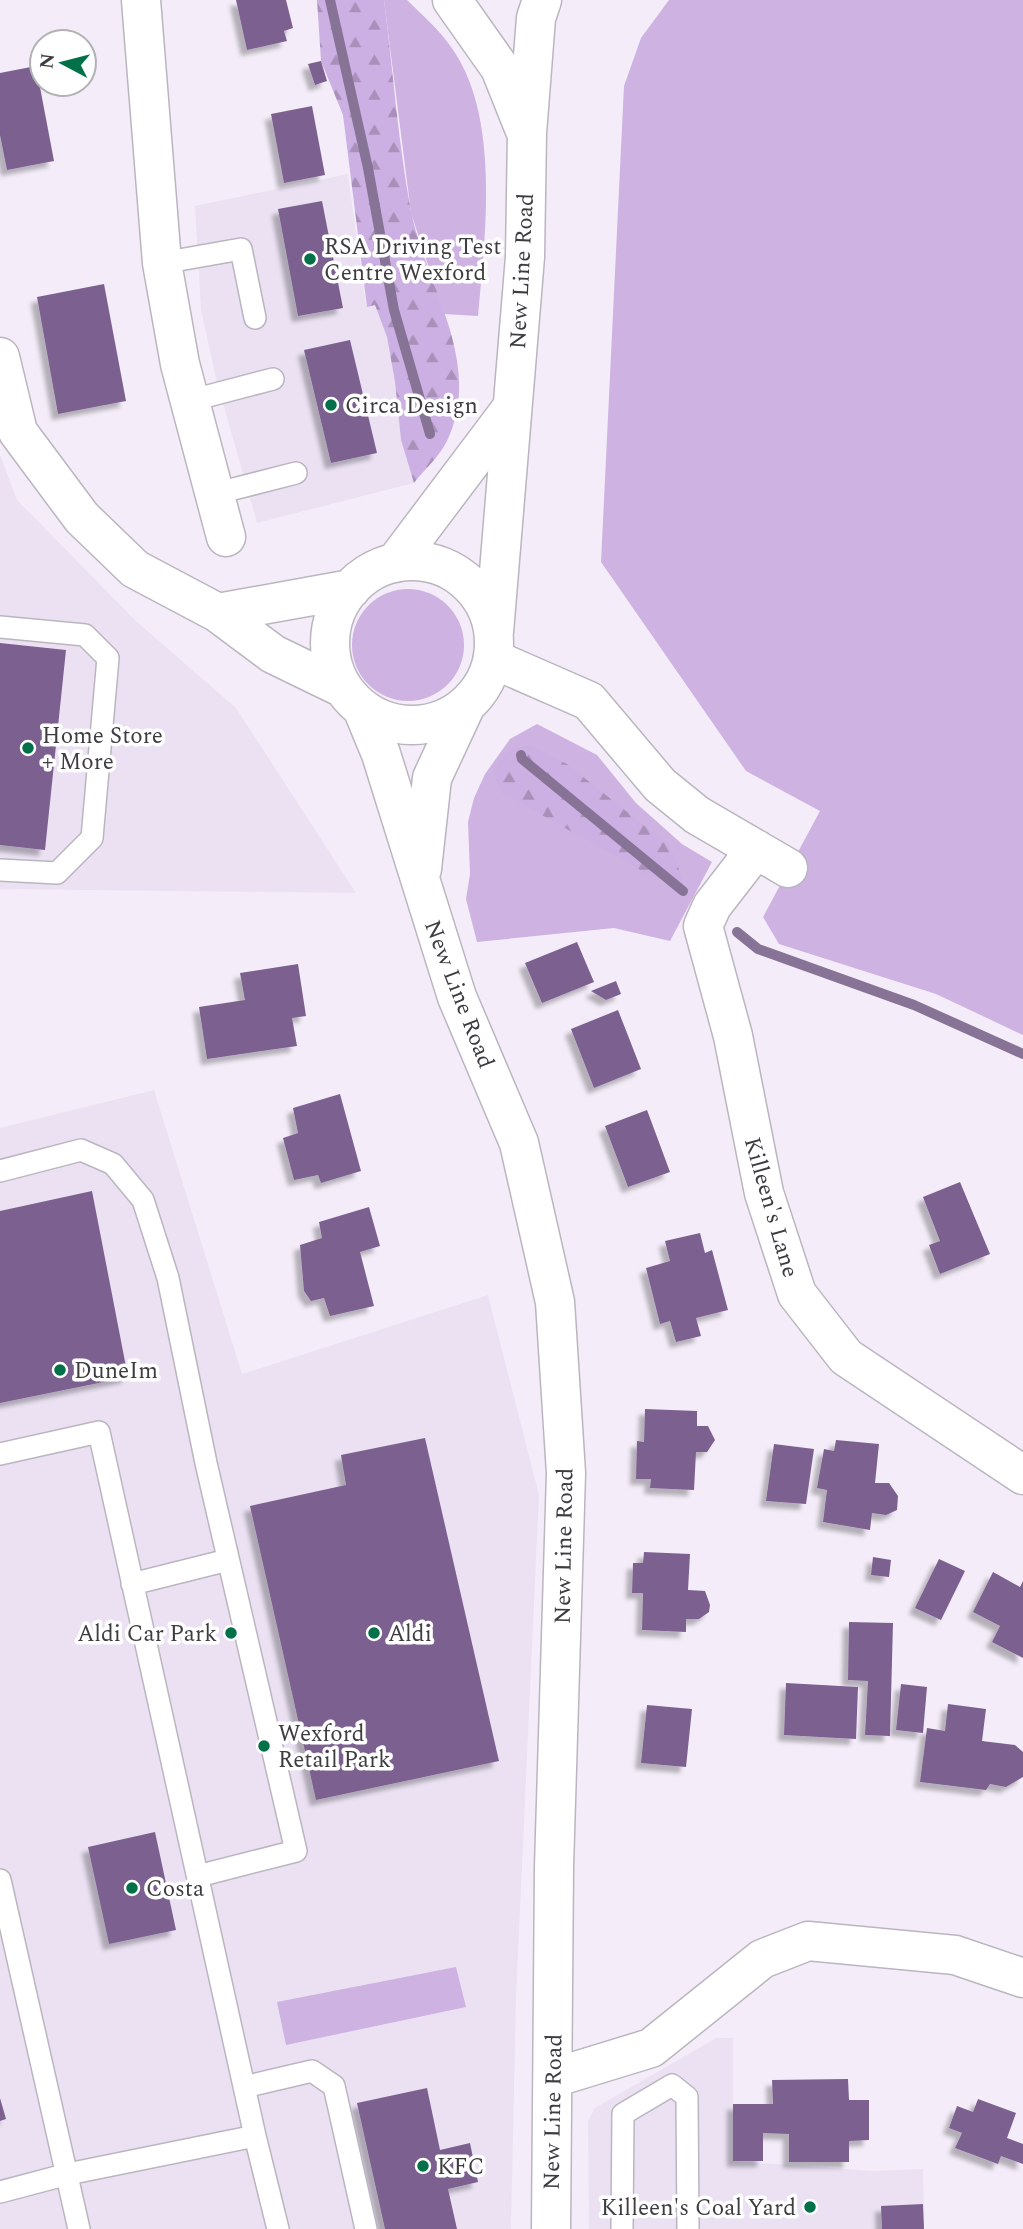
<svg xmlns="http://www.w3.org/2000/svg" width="1023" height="2229" font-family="Spectral,serif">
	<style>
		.built { fill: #ebe1f3 }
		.grass { fill: #cdb2e2 }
		.forest { fill: url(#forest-firs) }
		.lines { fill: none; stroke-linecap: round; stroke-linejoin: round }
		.stream { stroke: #877396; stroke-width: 10 }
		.building { fill: #7c6190; filter: url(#shadow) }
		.lane-casing { stroke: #bbb5c0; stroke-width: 24 }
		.street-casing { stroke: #bbb5c0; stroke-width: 41 }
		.secondary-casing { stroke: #bbb5c0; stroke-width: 41 }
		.lane { stroke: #fff; stroke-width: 21 }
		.street { stroke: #fff; stroke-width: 38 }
		.secondary { stroke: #fff; stroke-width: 38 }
		.poi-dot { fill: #027048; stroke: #fff; stroke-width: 2.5 }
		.labels { text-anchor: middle; stroke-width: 7; stroke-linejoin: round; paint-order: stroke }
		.poi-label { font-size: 23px; fill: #3e3c40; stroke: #fff; text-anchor: start }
		.street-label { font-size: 23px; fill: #3e3c40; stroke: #fff }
	</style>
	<defs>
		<pattern id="forest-firs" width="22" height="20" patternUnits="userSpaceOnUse" patternTransform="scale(1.75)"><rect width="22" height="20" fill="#cdb0e3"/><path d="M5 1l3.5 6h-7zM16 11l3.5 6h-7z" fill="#a890b9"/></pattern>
		<filter id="shadow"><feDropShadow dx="-6" dy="6" stdDeviation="2" flood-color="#0004"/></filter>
	</defs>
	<rect width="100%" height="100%" fill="#f4edf9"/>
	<path class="built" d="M348,174L366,306L375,305L387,337L395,382L401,440L414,483L257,523L216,379L201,310L195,206Z
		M0,455L17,500L136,621L236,708L356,893L0,889Z
		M154,1090L242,1374L488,1295L539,1495L516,1998L511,2229H0V1128Z
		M716,2038H733V2161L872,2171L923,2169L924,2229H589L588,2121L595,2108Z"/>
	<path class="grass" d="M384,0H407C422,15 439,29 451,47C501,116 485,236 478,316L444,314L411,213Z
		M669,0H1023V1035L936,994L779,944L763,917L820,811L746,771L601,562L624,86L641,38Z
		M352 645a56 56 0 1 1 112 0a56 56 0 1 1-112 0Z
		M537,724L597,755L636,803L682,844L712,862L670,941L614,928L477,942L466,899L470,874L468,822L474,798L485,774L510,739Z
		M456,1967L466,2007L286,2045L277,2002Z"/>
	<path class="forest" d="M317,0H384C393,70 398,142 411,211C426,287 484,362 447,441C440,456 424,470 414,483L401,440L395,382L387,337L375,305L367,307L343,115L321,61Z
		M529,745L567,764L666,843L676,859L683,884L653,877L502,793L493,772C500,755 510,746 529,745Z"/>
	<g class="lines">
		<path class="stream" d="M330,0L368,168L394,310L430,434
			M521,755L522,759L683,891
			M737,932L758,949L914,1005L1023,1054"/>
	</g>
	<path class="building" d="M236,0H286L293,28L284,31L287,41L247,50Z
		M321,61L327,81L315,85L308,64Z
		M36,66L54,161L7,170L0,135V73Z
		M312,106L325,175L284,183L271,114Z
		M322,201L343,308L298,316L278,209Z
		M104,284L126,401L58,414L37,297Z
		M350,340L377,453L331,463L304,350Z
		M0,643L66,650L45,850L0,845Z
		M577,942L594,982L542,1003L525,963Z
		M298,964L306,1016L292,1018L297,1046L207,1059L199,1007L245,1000L240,973Z
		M616,981L621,994L606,1000L591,991Z
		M618,1010L641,1069L594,1088L571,1029Z
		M340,1094L361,1171L321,1183L318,1175L294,1180L283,1138L298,1133L293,1108Z
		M647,1110L670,1172L628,1187L605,1126Z
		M960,1182L990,1254L940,1274L929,1245L940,1241L923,1197Z
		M92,1191L128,1377L0,1403V1211Z
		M369,1207L380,1246L360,1252L374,1306L330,1316L324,1298L311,1301L304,1291L300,1245L322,1238L319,1222Z
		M700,1233L705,1253L712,1250L728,1310L696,1318L701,1336L676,1342L670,1321L660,1324L646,1268L670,1261L665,1241Z
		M645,1409L697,1411V1426H708L715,1440L707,1452H696L694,1490L650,1488L651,1479H636L637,1441L644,1442Z
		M425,1438L499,1761L316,1800L250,1506L346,1485L341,1455Z
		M836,1440L879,1444L875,1483H889L898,1496L897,1510L886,1515L872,1513L870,1530L823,1522L827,1490L817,1488L824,1449L834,1451Z
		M774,1444L814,1449L806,1504L766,1501Z
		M644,1552L690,1554L688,1590L705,1591L710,1605L709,1612L699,1619H686V1632L642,1630L643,1593H632L633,1563H643Z
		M873,1557L891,1560L889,1577L871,1575Z
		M939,1559L965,1571L941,1620L915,1608Z
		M993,1572L1020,1587L1023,1581V1658L992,1642L1000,1626L973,1612Z
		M849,1622L893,1623L890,1736L865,1735L868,1681L848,1680Z
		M786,1683L858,1687L856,1739L784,1735Z
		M901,1684L927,1687L923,1733L896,1730Z
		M948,1704L986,1709L982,1741L1015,1745L1023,1752V1777L1006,1787L990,1784L986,1790L920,1782L927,1728L945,1731Z
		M647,1705L692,1709L686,1767L641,1763Z
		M155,1832L176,1930L109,1944L88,1847Z
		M848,2079L849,2100H869V2140L849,2141V2162H789V2134L763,2133V2161H733V2104H773L772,2080Z
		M427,2088L440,2150L470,2143L478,2182L448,2189L457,2229H385L357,2103Z
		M0,2098L6,2119L0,2121Z
		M978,2099L1016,2113L1007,2138L1023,2144V2164L1001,2156L998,2164L955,2148L962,2133L949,2128L957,2106L973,2112Z
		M923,2204L924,2229H882L881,2206Z"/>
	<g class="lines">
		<g class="lane-casing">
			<path id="lane" d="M162,263L241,249L255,318
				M189,401L273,379
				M214,494L296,473
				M0,627L85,635L108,658L92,838L57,873L0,870
				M0,1171L81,1150L113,1164L143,1200L168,1278L206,1463L296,1851L198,1876
				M0,1454L99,1432L255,2136L68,2174L0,2192
				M132,1584L228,1560
				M0,1880L79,2229
				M244,2087L312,2071L334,2086L366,2229
				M255,2136L278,2229
				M622,2229L623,2114L672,2085L687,2097L688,2229"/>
		</g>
		<g class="street-casing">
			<path id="street" d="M141,0L162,263L180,364L226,537
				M493,659L589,701L660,785L697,815L788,868
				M756,849L712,906L703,926L733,1036L764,1193L797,1294L846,1357L1023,1475
				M553,2078L651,2048L762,1959L808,1941L955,1955L1023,1978"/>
		</g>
		<g class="secondary-casing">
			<path id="secondary" d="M452,0L500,68L524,128
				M0,357L18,432L82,518L135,569L218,613L273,654L343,688
				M330 643a82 82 0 1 1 164 0a82 82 0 1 1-164 0Z
				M395,563L511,409
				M218,613L351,589
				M494,632L525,257L527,133L536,18L542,0
				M362,708L381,754L457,997L519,1143L555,1302L566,1473L554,1867L551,2229
				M422,869L432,778L465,707"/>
		</g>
		<use href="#lane" class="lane"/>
		<use href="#street" class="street"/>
		<use href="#secondary" class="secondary"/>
	</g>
	<g class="poi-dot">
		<circle cx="310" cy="259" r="7"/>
		<circle cx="331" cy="405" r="7"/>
		<circle cx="28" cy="748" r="7"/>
		<circle cx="60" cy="1370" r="7"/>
		<circle cx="231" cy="1633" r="7"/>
		<circle cx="374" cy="1633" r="7"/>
		<circle cx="264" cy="1746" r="7"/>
		<circle cx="132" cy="1888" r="7"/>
		<circle cx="423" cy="2166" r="7"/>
		<circle cx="810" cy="2207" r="7"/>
	</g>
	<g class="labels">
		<g class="poi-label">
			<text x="324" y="254">RSA Driving Test<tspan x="324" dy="26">Centre Wexford</tspan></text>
			<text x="345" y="413">Circa Design</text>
			<text x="42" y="743">Home Store<tspan x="42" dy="26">+ More</tspan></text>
			<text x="74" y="1378">DuneIm</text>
			<text x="217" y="1641" text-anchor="end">Aldi Car Park</text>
			<text x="388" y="1641">Aldi</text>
			<text x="278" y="1741">Wexford<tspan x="278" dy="26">Retail Park</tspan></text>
			<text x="146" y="1896">Costa</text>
			<text x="437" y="2174">KFC</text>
			<text x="796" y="2215" text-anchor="end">Killeen's Coal Yard</text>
		</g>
		<g class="street-label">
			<text transform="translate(521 271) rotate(-87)" y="8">New Line Road</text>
			<text transform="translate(460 994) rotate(69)" y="8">New Line Road</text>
			<text transform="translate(772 1207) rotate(74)" y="8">Killeen's Lane</text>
			<text transform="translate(563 1546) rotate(-89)" y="8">New Line Road</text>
			<text transform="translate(552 2112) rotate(-89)" y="8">New Line Road</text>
		</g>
	</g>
	<g transform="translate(63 63) rotate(277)"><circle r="33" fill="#ffffff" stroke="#b2b1b3" stroke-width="2"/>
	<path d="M0-5L12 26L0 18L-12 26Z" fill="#027048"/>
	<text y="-10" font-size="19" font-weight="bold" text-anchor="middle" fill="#3e3c40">N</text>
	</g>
</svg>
